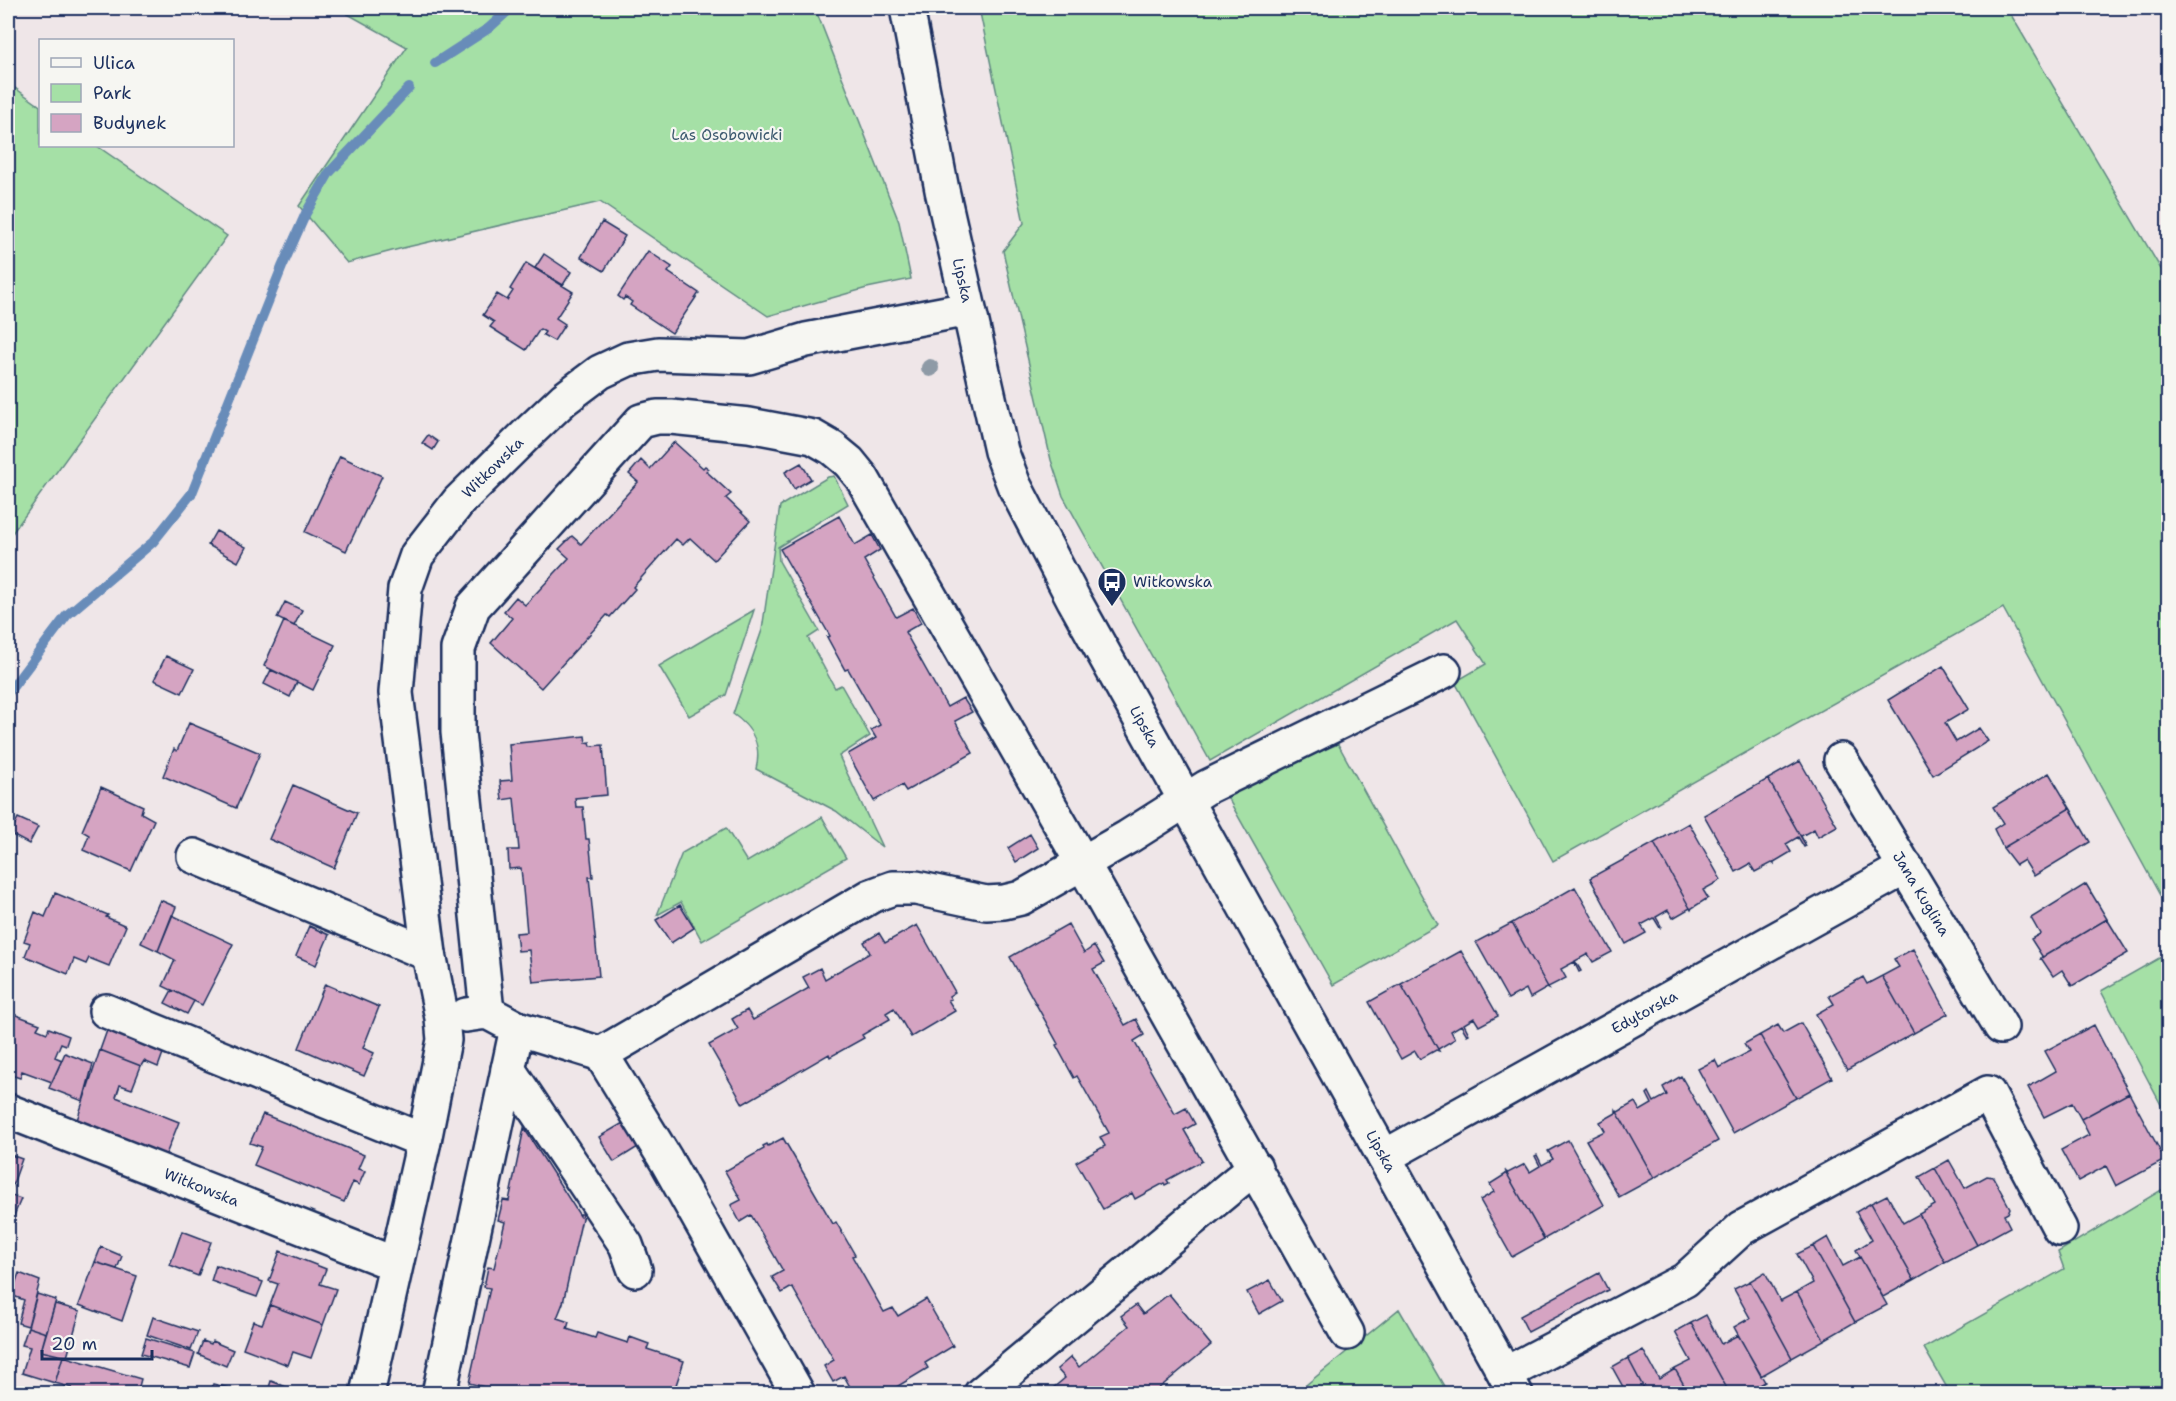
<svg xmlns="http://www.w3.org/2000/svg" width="2176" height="1401" font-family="'Shantell Sans',sans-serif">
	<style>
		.green { fill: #a5e0a6; stroke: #608882; stroke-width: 1.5 }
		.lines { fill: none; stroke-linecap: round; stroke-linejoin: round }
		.stream { stroke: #688cb9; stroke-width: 10 }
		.building { fill: #d5a4c2; stroke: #1b2f5e; stroke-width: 1.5 }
		.minor-casing { stroke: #1b2f5e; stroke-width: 38 }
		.minor { stroke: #f6f6f2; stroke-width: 33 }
		.tree { fill: #8e9aa6 }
		.labels { text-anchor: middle; stroke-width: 4.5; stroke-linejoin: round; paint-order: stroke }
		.park-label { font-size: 15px; fill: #3e5b70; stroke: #f6f6f2 }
		.street-label { font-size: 15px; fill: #1b2f5e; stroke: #f6f6f2 }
		.poi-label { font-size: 15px; fill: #1b2f5e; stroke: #f6f6f2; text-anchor: start }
	</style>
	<rect width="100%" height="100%" fill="#efe6e8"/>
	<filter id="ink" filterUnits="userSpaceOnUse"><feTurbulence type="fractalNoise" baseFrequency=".0167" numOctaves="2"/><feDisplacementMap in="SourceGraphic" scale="12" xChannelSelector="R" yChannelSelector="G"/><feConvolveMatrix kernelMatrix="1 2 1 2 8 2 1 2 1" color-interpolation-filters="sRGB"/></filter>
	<g filter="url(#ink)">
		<path class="green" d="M337,8H815L899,222L911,279L867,288L768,316L600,202L403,248L347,263L299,206L407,47Z
			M979,8H2007L2168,281V910L2003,608L1553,861L1455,682L1486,664L1457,619L1210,761L1063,496L1051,460L1003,251L1024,223Z
			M8,83L40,106V146H97L227,236L8,539Z
			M834,476L848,504L778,547L779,561L819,631L808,638L835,688L841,685L870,736L839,756L882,847L836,811L756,769C762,745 753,728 733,714L762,630L780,506L828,477Z
			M754,610L726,695L689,716L659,666Z
			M1338,744L1438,925L1333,985L1224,791Z
			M822,817L846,858L702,941L681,902L657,915L682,853L726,828L747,862Z
			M2168,953V1118L2101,991Z
			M2168,1186V1393H1950L1924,1348L2064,1269L2058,1252Z
			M1399,1309L1448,1393L1295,1394Z"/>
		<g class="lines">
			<path class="stream" d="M435,63L489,28L511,8
				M8,693L67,615L153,542L192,493L282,267L306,213L329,173L409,88"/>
		</g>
		<path class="building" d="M602,222L625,236L604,271L581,257Z
			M648,251L672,267L668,272L699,293L672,333L630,305L632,302L625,297L623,300L618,296Z
			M544,254L571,272L563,285L535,268Z
			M526,263L573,292L556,318L565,324L554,341L543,335L545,332L540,329L526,350L490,327L494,322L483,315L497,294L507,300L513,291L510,289Z
			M428,435L438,442L433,450L422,443Z
			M674,442L703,468L705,466L709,469L706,471L731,494L726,498L750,521L714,560L690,538L683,545L676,539L633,587L635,589L610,617L607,615L541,688L491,643L512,618L504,611L516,597L525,605L569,558L559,549L572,536L581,544L638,482L629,474L641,460L650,469Z
			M340,456L382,476L346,551L305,532Z
			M801,463L811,479L794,489L785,472Z
			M839,516L855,545L872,535L880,550L864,560L896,617L913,608L921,623L905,632L947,707L963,698L972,712L955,721L973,753L906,791L902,785L874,801L848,754L876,738L871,730L880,725L848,669L845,670L827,637L830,636L780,549Z
			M216,531L246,547L238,562L208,545Z
			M285,602L302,610L294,626L277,618Z
			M284,621L335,645L313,690L264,666Z
			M166,656L194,669L182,693L154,680Z
			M1943,666L1969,709L1945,723L1956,742L1979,728L1988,741L1933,775L1888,700Z
			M271,670L297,682L290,697L264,684Z
			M189,723L260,753L236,808L163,776L174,749L177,751Z
			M585,736L586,743L590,742L591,746L603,745L607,795L575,798L576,807H583L586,839H589L593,877H589L599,976L533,982L529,950L518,951L516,933L527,932L521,868L509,869L508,850H519L514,798L502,800L500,781L512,780L509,744Z
			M1800,761L1837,826L1818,837L1814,829L1801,836L1806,846L1768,779Z
			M2049,773L2070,808L2003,848L1994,829L2003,823L1993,807Z
			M1768,779L1806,846L1804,847L1798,837L1786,844L1791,852L1774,862V864L1772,863L1755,872L1750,864L1736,872L1704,815Z
			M293,785L357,813L334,868L269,839Z
			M101,787L143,806L141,813L154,820L131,871L83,850L89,835L82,831Z
			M2070,808L2090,842L2034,876L2024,860L2016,865L2003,848Z
			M18,818L38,827L29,844L10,834Z
			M1689,823L1721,880L1703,890L1708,898L1692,908L1691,910L1654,843Z
			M1030,834L1038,848L1016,862L1008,848Z
			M1654,843L1691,910L1690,908L1673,918L1668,910L1656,917L1661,926L1660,928L1654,918L1641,925L1646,933L1626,944L1590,878Z
			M2086,884L2107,919L2041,958L2042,956L2031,939L2040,934L2031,918Z
			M1575,887L1612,952L1593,962L1588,954L1575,961L1581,971L1579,972L1574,962L1561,969L1566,978L1548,987L1549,989L1512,923Z
			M55,893L108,915L106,917L126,926L109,966L89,958L86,964L74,959L68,974L25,956L30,943L24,941L35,912L45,917Z
			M160,900L176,907L158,951L141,943Z
			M680,905L694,928L671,943L656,920Z
			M172,915L233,944L202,1005L163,986L175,960L158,951Z
			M2107,919L2128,953L2072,986L2062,970L2053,976L2041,958Z
			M1512,923L1549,989L1547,988L1530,998L1526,989L1508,999L1476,942Z
			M1068,924L1084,953L1094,946L1104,963L1093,969L1125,1025L1136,1019L1144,1035L1134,1041L1175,1114L1186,1108L1195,1124L1184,1130L1202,1161L1167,1180L1169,1183L1165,1185L1164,1183L1135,1199L1132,1193L1103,1209L1076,1162L1105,1146L1100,1137L1109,1133L1077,1076L1074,1078L1056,1045L1058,1044L1010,957Z
			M917,925L955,992L949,996L951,999L948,1000L955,1011L911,1037L894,1008L886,1013L890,1019L862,1035L864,1038L830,1057L829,1054L743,1104L709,1045L738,1029L732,1019L747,1010L753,1020L809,988L803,977L820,968L825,979L870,953L864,942L879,933L885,943Z
			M309,926L329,935L316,965L296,956Z
			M1913,949L1948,1014L1914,1033L1882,976L1899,967L1894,959Z
			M1461,951L1498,1016L1479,1026L1474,1018L1464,1024L1469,1034L1467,1035L1461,1025L1451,1031L1455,1039L1438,1049L1439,1051L1401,984Z
			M1882,976L1914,1033L1847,1070L1816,1014L1834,1004L1829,996L1863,977L1867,984Z
			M325,984L379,1007L363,1048L374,1053L364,1076L299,1048Z
			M1401,984L1439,1051L1436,1050L1420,1059L1415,1051L1401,1059L1369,1002Z
			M172,990L194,1001L187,1014L165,1003Z
			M8,1012L40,1024L37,1029L47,1033L49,1028L69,1036L66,1045L61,1043L55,1057L62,1060L52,1082L22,1071L20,1078L8,1074Z
			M110,1022L166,1045L158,1067L144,1061L141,1066L100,1050Z
			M1801,1023L1832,1078L1796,1098L1760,1035L1778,1025L1783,1033Z
			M2094,1025L2129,1093L2081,1119L2072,1103L2044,1117L2028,1087L2056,1071L2045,1051Z
			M1760,1035L1796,1098L1733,1133L1698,1069L1715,1060L1719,1068L1749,1052L1744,1044Z
			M100,1050L141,1066L132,1089L120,1085L116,1097L179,1122L165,1157L77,1120Z
			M65,1053L93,1064L83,1101L49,1088Z
			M1681,1076L1718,1141L1654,1178L1616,1110L1618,1112L1635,1102L1640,1111L1652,1104L1647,1094L1649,1092L1654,1102L1667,1095L1663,1087Z
			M2129,1093L2165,1160L2116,1186L2106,1166L2078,1181L2061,1150L2089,1135L2081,1119Z
			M1616,1110L1654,1178L1619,1197L1586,1140L1605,1131L1600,1122L1616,1113Z
			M263,1114L364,1155L358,1169L365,1171L359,1185L353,1182L344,1202L254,1165L262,1147L250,1143Z
			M623,1123L638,1147L614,1162L599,1137Z
			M524,1128L580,1216V1214H583L563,1303L557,1318L569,1322L567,1329L595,1338L597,1333L628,1343L630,1337L649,1344L647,1349L684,1361L674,1391L670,1390L669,1394H512L469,1383L490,1288L484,1287L488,1267L494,1268L505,1222L498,1220L503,1200L509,1201Z
			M783,1138L833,1224L836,1222L855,1255L852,1256L884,1312L893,1308L898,1316L926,1299L953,1346L925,1363L928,1368L885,1394H854L844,1376L833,1382L824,1366L834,1360L792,1287L782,1293L772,1277L783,1271L751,1215L740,1222L731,1205L741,1200L725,1171L764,1149L763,1146L767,1144L768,1146Z
			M1568,1140L1604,1205L1544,1239L1506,1172L1508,1173L1525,1164L1530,1172L1540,1166L1535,1156L1537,1155L1542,1165L1553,1159L1548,1151Z
			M8,1154L22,1159L9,1195L21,1199L13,1218L8,1216Z
			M1949,1160L1965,1188L1987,1176L1993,1177L2010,1208L2008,1213L2004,1215L2010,1227L1977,1245L1935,1168Z
			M1935,1168L1977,1245L1945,1262L1919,1214L1935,1205L1919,1177Z
			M1506,1172L1544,1239L1512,1257L1480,1200L1494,1192L1490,1184L1506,1174Z
			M1887,1195L1903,1223L1919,1214L1945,1262L1914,1280L1871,1203Z
			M1871,1203L1914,1280L1883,1297L1856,1250L1872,1240L1856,1212Z
			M182,1231L211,1242L198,1276L170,1265Z
			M1828,1237L1843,1266L1860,1257L1887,1305L1855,1322L1813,1246Z
			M1813,1246L1855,1322L1824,1340L1797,1292L1813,1283L1797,1254Z
			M101,1247L122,1256L117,1269L95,1262Z
			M280,1251L326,1269L320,1284L336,1289L323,1325L270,1305L278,1284L269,1281Z
			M95,1262L137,1276L122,1321L79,1305Z
			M216,1265L263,1282L257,1297L211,1281Z
			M1765,1272L1780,1301L1797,1292L1824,1340L1792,1358L1750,1281Z
			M19,1273L40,1281L28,1326L18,1323L24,1300L8,1294V1284L14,1287Z
			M1599,1273L1608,1290L1528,1332L1520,1316Z
			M1270,1280L1282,1301L1259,1314L1247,1292Z
			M1750,1281L1792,1358L1761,1376L1734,1327L1750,1318L1734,1289Z
			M37,1294L56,1300L46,1333L28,1327Z
			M1169,1294L1211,1345L1152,1394H1046L1065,1378L1057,1369L1071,1357L1079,1367L1129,1326L1121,1316L1136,1305L1143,1314Z
			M55,1304L80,1311L67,1357L41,1351Z
			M270,1305L323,1325L311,1358L293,1352L288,1365L243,1348L253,1321L262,1324Z
			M1706,1315L1721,1344L1738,1335L1765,1382L1745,1394H1730L1691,1323Z
			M153,1317L198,1332L191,1350L147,1335Z
			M1691,1323L1730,1394H1689L1675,1369L1691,1361L1675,1332Z
			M28,1327L46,1333L41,1351L63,1356L55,1383L22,1373L30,1347L22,1345Z
			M146,1338L195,1353L190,1368L141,1354Z
			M203,1341L211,1344L212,1341L233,1350L226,1366L198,1354Z
			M1643,1350L1659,1379L1675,1369L1689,1394H1647L1628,1358Z
			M63,1356L141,1379L137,1394H70L72,1388L55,1383Z
			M1628,1358L1647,1394H1627L1612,1367Z
			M271,1381L304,1394H267Z
			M213,1384L237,1390L236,1394H211Z"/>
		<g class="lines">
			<g class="minor-casing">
				<g id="minor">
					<path id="s1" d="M907,8L942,190L1001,451L1014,485L1074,600L1516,1394"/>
					<path id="s2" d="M1841,760L2001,1027"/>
					<path d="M194,856L429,954"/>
					<path d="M106,1011L424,1141"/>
					<path d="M487,1012L458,732V649L473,607L641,421L657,417H671L749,425L813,437L832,448L849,462L862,478L1082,862L1347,1333"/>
					<path d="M466,1015L487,1012L517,1028L601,1054L666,1160L798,1394"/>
					<path d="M601,1054L871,896L893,888H916L986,903L1004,902L1021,898L1128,837L1207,787L1444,671"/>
					<path d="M508,1069L626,1245L635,1270"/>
					<path id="s3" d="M8,1111L395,1264"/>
					<path id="s4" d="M1384,1157L1906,867"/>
					<path d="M1505,1374L1685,1280L1742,1228L1988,1093L2060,1229"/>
					<path id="s5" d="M367,1394L424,1141L444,1040L442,1018L429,954L396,693L405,589L417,555L459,501L528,433L564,399L600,372L628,359L658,354L749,357L806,340L968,309"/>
					<path d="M439,1394L517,1028"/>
					<path d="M981,1394L1255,1167"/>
				</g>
			</g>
			<use href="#minor" class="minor"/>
		</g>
		<circle class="tree" cx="930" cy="368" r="9"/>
	</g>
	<defs>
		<g id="bus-pin" transform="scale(1.5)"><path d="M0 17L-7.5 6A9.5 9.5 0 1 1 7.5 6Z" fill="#1b2f5e" stroke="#f6f6f2"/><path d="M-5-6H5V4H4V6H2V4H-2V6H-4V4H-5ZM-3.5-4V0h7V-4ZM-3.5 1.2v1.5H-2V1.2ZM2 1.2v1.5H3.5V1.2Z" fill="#fff"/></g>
	</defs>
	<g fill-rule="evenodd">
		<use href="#bus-pin" x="1112" y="582"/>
	</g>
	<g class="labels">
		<g class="park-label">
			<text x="727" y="140">Las Osobowicki</text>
		</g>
		<g class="street-label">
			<text dy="5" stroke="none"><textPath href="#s1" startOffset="278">Lipska</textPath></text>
			<text dy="5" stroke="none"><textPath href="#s5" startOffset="969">Witkowska</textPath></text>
			<text dy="5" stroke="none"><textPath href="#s1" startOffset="764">Lipska</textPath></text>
			<text dy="5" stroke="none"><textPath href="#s2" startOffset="156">Jana Kuglina</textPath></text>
			<text dy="5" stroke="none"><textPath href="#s4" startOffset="298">Edytorska</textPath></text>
			<text dy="5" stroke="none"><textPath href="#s1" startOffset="1250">Lipska</textPath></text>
			<text dy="5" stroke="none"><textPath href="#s3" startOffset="208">Witkowska</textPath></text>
		</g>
		<g class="poi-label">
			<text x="1133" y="587">Witkowska</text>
		</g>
	</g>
	<rect width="2176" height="1401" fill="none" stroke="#f6f6f2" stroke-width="30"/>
	<rect x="15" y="15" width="2146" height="1371" fill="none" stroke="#1b2f5e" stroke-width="2" filter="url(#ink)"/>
	<rect x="39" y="39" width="195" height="108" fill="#f6f6f2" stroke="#9ea6b7" stroke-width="1.5"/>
	<rect x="51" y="58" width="30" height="9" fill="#f6f6f2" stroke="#9ea6b7" stroke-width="1.5"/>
	<text x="93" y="69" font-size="18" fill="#1b2f5e">Ulica</text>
	<rect x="51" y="84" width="30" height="18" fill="#a5e0a6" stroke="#9ea6b7" stroke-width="1.5"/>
	<text x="93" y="99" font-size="18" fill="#1b2f5e">Park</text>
	<rect x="51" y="114" width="30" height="18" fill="#d5a4c2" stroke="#9ea6b7" stroke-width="1.5"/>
	<text x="93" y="129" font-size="18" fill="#1b2f5e">Budynek</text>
	<path d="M42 1350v9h110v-9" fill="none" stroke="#1b2f5e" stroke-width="3"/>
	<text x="51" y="1350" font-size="18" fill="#1b2f5e" stroke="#f6f6f2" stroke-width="4.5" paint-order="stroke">20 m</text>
</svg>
